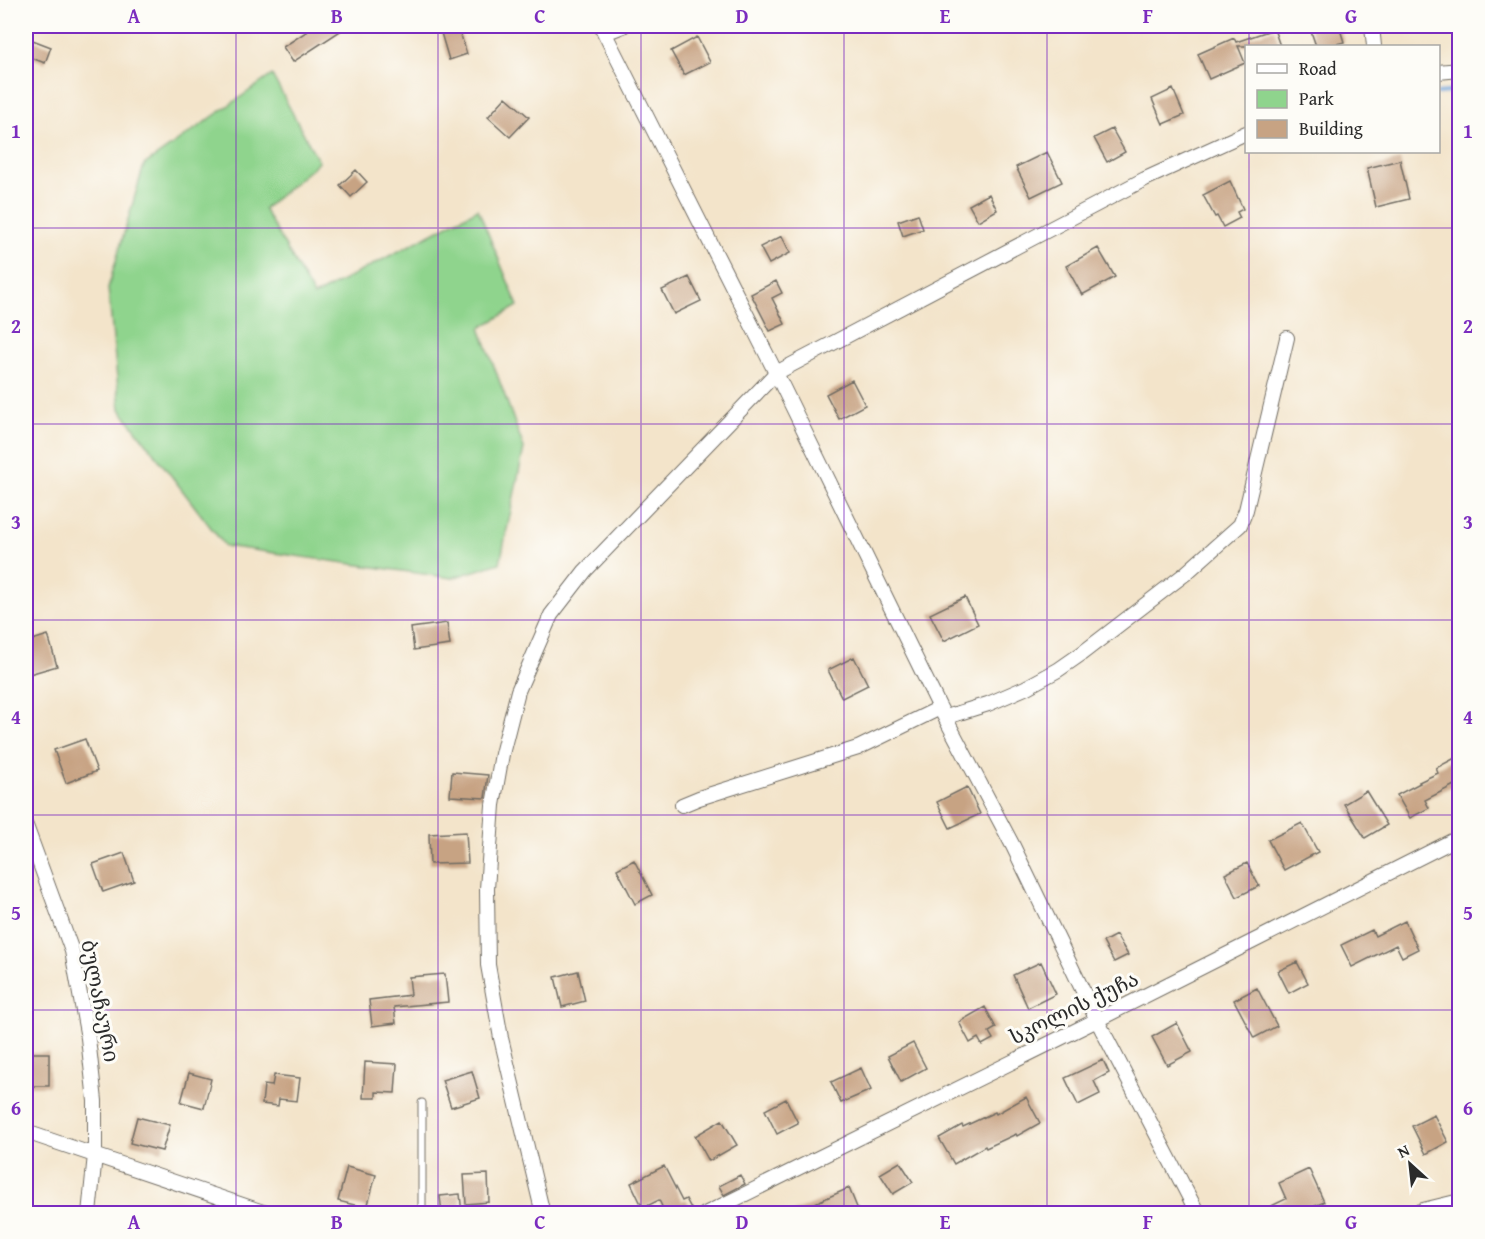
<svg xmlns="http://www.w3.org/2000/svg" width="1485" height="1239" font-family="'Gentium Book Plus','Noto Serif Georgian',serif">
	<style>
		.green { fill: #8fd48d; stroke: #5d805c; stroke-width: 1.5 }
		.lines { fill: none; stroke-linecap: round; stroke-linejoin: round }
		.stream { stroke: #6ba0d8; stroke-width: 4.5 }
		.building { fill: #c7a383 }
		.lane-casing { stroke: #716c63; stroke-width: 9 }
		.street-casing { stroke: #716c63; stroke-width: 16 }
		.lane { stroke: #fff; stroke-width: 7 }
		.street { stroke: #fff; stroke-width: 14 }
		.grid { fill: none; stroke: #7b2cbf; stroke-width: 1.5; stroke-opacity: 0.55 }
		.labels { text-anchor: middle; stroke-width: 6; stroke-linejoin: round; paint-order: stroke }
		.street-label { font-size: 21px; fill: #2b2b2b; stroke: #fdfcf7 }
		.neatline { fill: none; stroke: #7b2cbf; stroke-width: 2 }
		.grid-label { font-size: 20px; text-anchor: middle; font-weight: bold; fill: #7b2cbf }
	</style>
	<rect width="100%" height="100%" fill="#fdfcf7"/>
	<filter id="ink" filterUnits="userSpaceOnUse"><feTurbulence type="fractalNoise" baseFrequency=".0167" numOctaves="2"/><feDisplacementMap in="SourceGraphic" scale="12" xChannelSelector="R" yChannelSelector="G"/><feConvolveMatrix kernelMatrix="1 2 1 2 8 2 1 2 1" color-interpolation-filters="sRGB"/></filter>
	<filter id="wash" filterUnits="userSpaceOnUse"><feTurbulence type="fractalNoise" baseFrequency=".008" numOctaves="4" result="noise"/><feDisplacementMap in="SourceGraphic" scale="24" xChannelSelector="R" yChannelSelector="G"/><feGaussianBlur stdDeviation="1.35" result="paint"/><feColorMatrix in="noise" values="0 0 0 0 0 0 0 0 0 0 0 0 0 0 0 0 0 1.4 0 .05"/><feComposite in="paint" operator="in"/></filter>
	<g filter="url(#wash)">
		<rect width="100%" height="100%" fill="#f3e4ca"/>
		<path class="green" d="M272,75L319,162L264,209L314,296L478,209L518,306L480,328L524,448L500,563L452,578L225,546L120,409L108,288L144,165Z"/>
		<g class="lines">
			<path class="stream" d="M1438,93L1460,91"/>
		</g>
		<g id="blocks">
			<path class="building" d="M315,26H348L293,62L283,47Z
				M439,26H458L467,54L449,60Z
				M1309,26H1339L1344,42L1329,46H1316Z
				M1274,29L1280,46H1238L1245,63L1209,79L1198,54L1234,38L1236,42Z
				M697,37L710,62L684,75L671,51Z
				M30,39L51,47L45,63L26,56V51Z
				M1173,89L1184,115L1163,124L1152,99Z
				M506,97L529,117L510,137L488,117Z
				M1112,129L1125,152L1107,162L1094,138Z
				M1047,152L1062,182L1031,197L1016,167Z
				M1400,160L1409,199L1376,207L1367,168Z
				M356,170L367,182L351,197L340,185Z
				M1230,181L1243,209L1237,212L1240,218L1223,227L1217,216L1215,217L1203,195Z
				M989,194L997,210L978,221L969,205Z
				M918,214L923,229L903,236L898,221Z
				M782,236L790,253L769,264L760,247Z
				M1098,248L1115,277L1082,295L1066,266Z
				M689,277L701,301L674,314L662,290Z
				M776,281L782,293L772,298L785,324L770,331L751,294Z
				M852,380L865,405L839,419L826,394Z
				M965,597L978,624L944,641L930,614Z
				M447,623L450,645L414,650L411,628Z
				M48,635L57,666L26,675V642Z
				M854,657L868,685L842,698L828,670Z
				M85,739L97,771L66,783L54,750Z
				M1455,758L1460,767V782L1425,800L1429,808L1410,818L1397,795L1420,783L1419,782L1438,773L1436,768Z
				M452,772L488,775L485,798L450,796Z
				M967,787L980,814L950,828L937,802Z
				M1366,791L1387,825L1365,838L1344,804Z
				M1302,823L1318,852L1284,870L1268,840Z
				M466,832L468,863L430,864L429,834Z
				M124,853L134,881L103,892L93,864Z
				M634,860L652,895L635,904L617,869Z
				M1247,863L1259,886L1237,897L1225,874Z
				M1405,921L1418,949L1402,957L1396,945L1352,967L1341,945L1372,930L1375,936Z
				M1116,935L1128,955L1114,962L1103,942Z
				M1041,962L1056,994L1028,1008L1013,975Z
				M1297,962L1308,983L1289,993L1278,971Z
				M578,971L585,1001L562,1007L555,977Z
				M445,974L448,1002L394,1007L396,1023L372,1026L369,1000L411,995L409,977Z
				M1257,988L1277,1026L1254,1038L1234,1000Z
				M985,1007L996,1028L989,1032L993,1039L982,1045L978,1038L970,1043L959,1022Z
				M1177,1023L1192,1052L1167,1065L1152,1037Z
				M913,1043L926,1068L901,1082L888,1056Z
				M26,1053H49V1086H26Z
				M1103,1060L1109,1073L1094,1081L1100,1094L1078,1105L1065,1078Z
				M365,1062L397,1064L395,1093L376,1092V1098H363Z
				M861,1068L871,1090L841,1103L831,1082Z
				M472,1071L480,1098L451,1107L442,1080Z
				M189,1073L211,1079L204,1108L181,1102Z
				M274,1075L300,1078L297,1101L279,1099L278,1106L262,1104L264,1085L272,1086Z
				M1026,1097L1040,1123L1017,1136L1016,1134L986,1148L985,1146L954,1164L939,1138L962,1125L963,1127L995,1112L996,1114Z
				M786,1099L798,1123L777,1134L765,1110Z
				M1434,1115L1448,1142L1426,1154L1412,1126Z
				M137,1117L170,1125L162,1151L130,1143Z
				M722,1120L737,1145L709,1161L695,1136Z
				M900,1162L913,1182L893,1194L880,1174Z
				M664,1166L682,1201L686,1199L694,1214H659L664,1211L659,1200L643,1208L631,1183Z
				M347,1167L376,1175L367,1208L338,1201Z
				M1309,1169L1324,1202L1298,1214H1255L1286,1199L1279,1183Z
				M488,1174L489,1202L466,1204L464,1175Z
				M740,1175L745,1184L724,1195L719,1186Z
				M849,1188L858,1210L850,1214H790Z
				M460,1194L462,1214H442L440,1196Z"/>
		</g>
	</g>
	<g filter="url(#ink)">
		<use href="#blocks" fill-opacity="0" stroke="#716c63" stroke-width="1.5"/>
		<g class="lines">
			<g class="lane-casing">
				<path id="lane" d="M422,1103V1214"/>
			</g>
			<g class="street-casing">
				<path id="street" d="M601,26L776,373L940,708L1013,846L1097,1020L1198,1214
					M1372,26L1374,46
					M605,33L623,26
					M1438,72L1460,70
					M946,717L988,704L1025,688L1058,670L1081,654L1185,574L1240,525L1246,510L1287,338
					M682,805L699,798L858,748L940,708
					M26,826L72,951L88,1038L95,1101V1155L89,1214
					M26,1132L269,1214
					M543,1214L501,1038L488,965L487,889L493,805L502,754L518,691L551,615L585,571L776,373L1145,179L1246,133
					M705,1214L1097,1020L1460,837
					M1415,1214L1423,1210L1460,1201"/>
			</g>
			<use href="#lane" class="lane"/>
			<use href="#street" class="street"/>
		</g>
	</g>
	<path class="grid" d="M236,26V1214M438,26V1214M641,26V1214M844,26V1214M1047,26V1214M1249,26V46M1249,152V1214M26,228H1460M26,424H1460M26,620H1460M26,815H1460M26,1010H1460"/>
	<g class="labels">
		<g class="street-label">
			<text transform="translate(100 1001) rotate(79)" y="7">ბულაჩაური</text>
			<text transform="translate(1074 1008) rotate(-26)" y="7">სკოლის ქუჩა</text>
		</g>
	</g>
	<rect width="1485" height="1239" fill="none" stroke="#fdfcf7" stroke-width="66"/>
	<rect x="1245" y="45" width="195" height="108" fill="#fdfcf7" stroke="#a9a8a5" stroke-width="1.5"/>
	<rect x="1257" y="64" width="30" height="9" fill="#ffffff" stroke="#a9a8a5" stroke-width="1.5"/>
	<text x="1299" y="75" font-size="18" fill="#2b2b2b">Road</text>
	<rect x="1257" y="90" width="30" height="18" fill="#8fd48d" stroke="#a9a8a5" stroke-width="1.5"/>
	<text x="1299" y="105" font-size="18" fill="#2b2b2b">Park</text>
	<rect x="1257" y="120" width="30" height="18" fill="#c7a383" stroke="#a9a8a5" stroke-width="1.5"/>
	<text x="1299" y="135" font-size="18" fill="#2b2b2b">Building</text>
	<g transform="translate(1410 1164) rotate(333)" stroke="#fdfcf7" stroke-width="4.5" paint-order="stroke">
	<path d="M0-4.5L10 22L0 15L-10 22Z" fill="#2b2b2b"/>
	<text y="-9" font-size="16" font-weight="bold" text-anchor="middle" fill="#2b2b2b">N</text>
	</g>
	<rect x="33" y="33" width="1419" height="1173" class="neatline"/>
	<g class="grid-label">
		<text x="134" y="23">A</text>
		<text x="337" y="23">B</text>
		<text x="540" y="23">C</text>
		<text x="742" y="23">D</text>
		<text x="945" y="23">E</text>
		<text x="1148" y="23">F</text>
		<text x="1351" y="23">G</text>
		<text x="16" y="138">1</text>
		<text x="1468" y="138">1</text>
		<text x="16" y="333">2</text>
		<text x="1468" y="333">2</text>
		<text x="16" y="529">3</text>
		<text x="1468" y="529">3</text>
		<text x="16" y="724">4</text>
		<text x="1468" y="724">4</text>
		<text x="16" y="920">5</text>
		<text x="1468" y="920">5</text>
		<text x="16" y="1115">6</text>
		<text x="1468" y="1115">6</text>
		<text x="134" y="1229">A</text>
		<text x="337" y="1229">B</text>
		<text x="540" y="1229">C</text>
		<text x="742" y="1229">D</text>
		<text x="945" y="1229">E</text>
		<text x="1148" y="1229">F</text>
		<text x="1351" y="1229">G</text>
	</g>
</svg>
